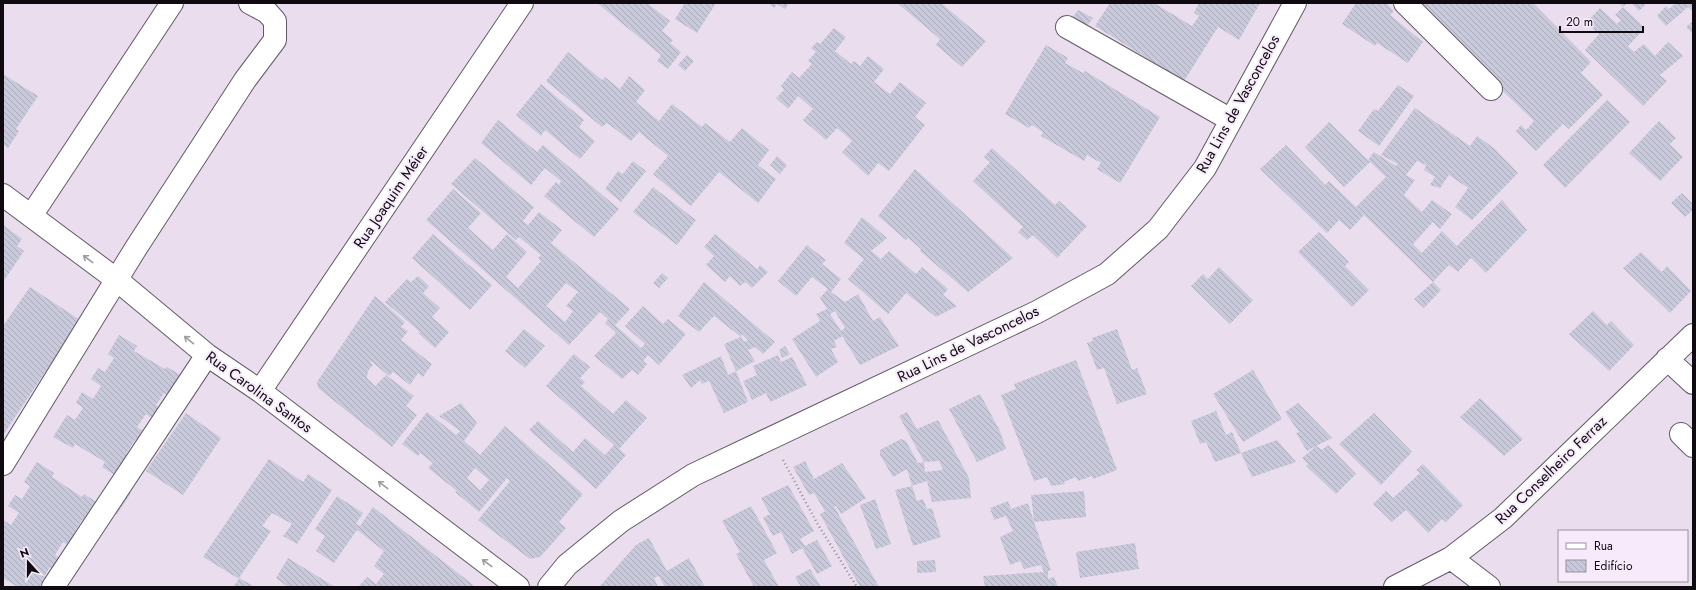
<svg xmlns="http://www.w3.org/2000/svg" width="1696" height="590" font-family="Jost,sans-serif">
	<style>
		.building { fill: url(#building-back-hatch); fill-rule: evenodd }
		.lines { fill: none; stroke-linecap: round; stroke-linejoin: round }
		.minor-casing { stroke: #645967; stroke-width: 24 }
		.path { stroke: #958c98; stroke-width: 2.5; stroke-dasharray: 1 3; stroke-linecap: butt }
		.minor { stroke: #fff; stroke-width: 22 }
		.oneway { stroke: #9f9d9f }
		.labels { text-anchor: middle; stroke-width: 4; stroke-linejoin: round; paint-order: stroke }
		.street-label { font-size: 15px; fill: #0e0a0f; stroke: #f7ebfb }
	</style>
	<defs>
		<pattern id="building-back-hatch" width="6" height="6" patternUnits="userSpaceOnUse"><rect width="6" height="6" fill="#c8c9db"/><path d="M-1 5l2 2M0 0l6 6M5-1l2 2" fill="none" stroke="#ababbb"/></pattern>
	</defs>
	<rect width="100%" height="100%" fill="#eadeee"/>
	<path class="building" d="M597,3H647L670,21L662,31L673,40L670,43L681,52L668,69L657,61L661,55Z
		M685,3H716L697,33L675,19Z
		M768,3H789L785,9L777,4L774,8Z
		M897,3H941L986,41L962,67L936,45L940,39Z
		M1110,3H1154L1192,26L1199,16L1194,13L1199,3H1260L1239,40L1218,27L1184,81L1095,26Z
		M1356,3H1386L1394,11L1390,15L1423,42L1408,63L1377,43L1375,46L1342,24Z
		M1411,3H1533L1591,62L1581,73L1603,95L1569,129L1563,124L1536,151L1516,131L1521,125L1526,130L1534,121Z
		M1619,3H1627L1623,7Z
		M1631,3H1647L1639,11Z
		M1676,3H1693V12L1688,7L1666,26L1657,16L1666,6L1669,9Z
		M1623,7L1645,28L1628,46L1634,52L1644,44L1655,56L1668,42L1683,56L1660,75L1667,81L1643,106L1585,50L1599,34L1586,23L1600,8L1617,24L1621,20L1615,15Z
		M1078,10L1093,18L1083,32L1069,23Z
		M1693,21V34L1686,27Z
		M834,28L846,37L835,51L851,64L854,61L860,66L868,56L884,69L874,82L890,94L900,82L926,103L915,117L925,125L889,171L878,163L868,176L842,152L852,141L837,128L826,140L803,120L813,109L798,96L788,109L776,98L784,90L781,86L792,72L799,78L812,64L808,61L816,52L811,48L817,42L820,44Z
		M1046,45L1068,58L1065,63L1083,73L1085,71L1160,117L1120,183L1097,169L1101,163L1087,155L1084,161L1041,136L1043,132L1032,125L1029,128L1005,114Z
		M568,52L602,80L605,77L620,89L629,76L645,90L636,102L659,121L672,104L702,127L705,123L730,142L742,128L769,150L758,165L776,179L758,203L719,172L691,206L653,174L668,156L639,132L631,141L607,123L602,127L546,81Z
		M687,55L694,61L685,71L678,65Z
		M3,74L38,96L16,129L19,131L8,148L3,144Z
		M541,84L584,120L579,127L595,141L580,159L545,130L541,136L516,115Z
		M1398,85L1414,96L1379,146L1358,131L1374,109L1378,111Z
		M1607,100L1630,122L1565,188L1543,165Z
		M1415,108L1470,146L1477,136L1495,149L1518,173L1472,220L1455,207L1468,188L1449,175L1440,188L1430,185L1435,177L1424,170L1426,165L1417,161L1406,175L1415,180L1404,195L1422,212L1432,200L1452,214L1440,229L1433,222L1413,244L1422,253L1442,231L1457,246L1502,200L1527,230L1486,273L1471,258L1458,272L1449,265L1433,282L1364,215L1350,230L1339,220L1327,233L1260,169L1286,145L1325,185L1329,181L1356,207L1386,177L1370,162L1344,187L1305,147L1329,122L1368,160L1374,152L1396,166L1398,164L1381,155Z
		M498,120L537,152L543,145L619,209L594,237L544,196L556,182L559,185L561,181L545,168L531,185L481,143Z
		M1659,121L1676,138L1670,144L1683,157L1660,181L1629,153Z
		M992,148L1055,205L1059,201L1087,226L1057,258L1033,235L1027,240L1018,232L1023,227L973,181L990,162L984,157Z
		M777,156L787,165L780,174L770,165Z
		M475,158L534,207L523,221L528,225L539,212L562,230L551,243L630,309L615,325L641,348L645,344L625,326L643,306L663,324L668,319L686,334L659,365L648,355L643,361L647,364L638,375L632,370L622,379L594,356L616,333L605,323L608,319L600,312L569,345L426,220L453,189L481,213L468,228L493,250L507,234L527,252L506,277L518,288L541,261L538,258L541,255L519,237L516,240L451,184ZM566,283L578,292L566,306L573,311L565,322L546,306Z
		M633,161L646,171L621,202L605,189L618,171L623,174Z
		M915,169L1013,258L968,292L920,251L921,249L908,238L906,240L878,216Z
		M653,187L696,220L677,245L633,212Z
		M1682,193L1693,204V210L1685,217L1671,203Z
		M862,217L887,238L871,251L881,259L889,251L916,274L922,267L948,289L943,295L957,306L936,317L906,293L888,314L848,279L864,259L844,243Z
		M3,225L22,239L17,246L24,251L3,282Z
		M1319,232L1349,262L1345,266L1369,290L1352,307L1298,252Z
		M433,234L492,285L470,310L412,258Z
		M715,234L757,269L760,265L768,272L752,288L745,282L740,286L730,276L725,282L706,265L714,256L704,247Z
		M807,245L826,260L822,264L841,279L831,292L845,302L858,294L873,321L880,317L899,346L860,365L842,336L834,341L837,347L831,349L838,362L816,377L792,339L820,321L816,314L827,309L820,298L828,289L812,277L796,296L778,281ZM835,311L845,328L841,331L830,314Z
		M1641,252L1662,272L1667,266L1691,291L1670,313L1623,268Z
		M1219,267L1253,300L1230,324L1191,286L1203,274L1208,279Z
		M662,273L668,278L659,288L653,283Z
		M418,276L429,286L423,293L440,308L432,317L449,332L435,348L418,333L420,332L385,302L407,279L411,282Z
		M704,282L775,342L763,354L755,347L748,350L755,361L736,371L724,344L741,337L744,342L748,340L742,334L741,337L714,316L699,332L678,316Z
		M1433,282L1441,290L1424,308L1414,299Z
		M30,287L80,320L3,435V326Z
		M375,296L405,322L401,327L408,331L401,340L432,364L423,377L418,373L410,385L393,372L389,376L371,361L370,362L373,365L368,371L367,378L375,386L386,375L414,396L406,406L417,415L392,447L318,388L317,382Z
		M1593,311L1607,325L1611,321L1634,345L1609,371L1569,334Z
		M524,329L545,346L525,368L505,351Z
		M1117,329L1132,370L1137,368L1147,394L1117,404L1104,368L1097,370L1087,343L1093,341L1092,338Z
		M119,335L137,346L134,351L165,369L167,367L184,377L172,398L164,393L156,405L163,410L156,421L146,414L137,427L148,434L141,444L135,440L126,454L132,458L119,478L102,467L105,462L75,444L73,448L53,437L67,415L75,420L83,408L76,403L82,392L93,399L101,386L91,379L98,368L105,372L114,358L108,354Z
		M785,346L790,354L782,358L779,350Z
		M574,354L590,367L580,378L585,382L581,386L613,414L626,400L647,418L619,449L626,455L596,489L529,430L538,421L573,452L585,438L605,455L614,445L546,386Z
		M778,355L781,362L792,357L807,385L770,402L766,393L752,400L743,381L757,375L753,366Z
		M721,356L728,375L736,371L748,402L724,413L709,381L702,384L700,380L691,388L682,375Z
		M1076,360L1117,470L1093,479L1092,476L1078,481L1076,477L1064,482L1065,484L1051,486L1047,477L1034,481L1001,395L1016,389L1014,384Z
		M1253,370L1282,419L1243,442L1213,394Z
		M980,394L1000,431L1006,449L977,462L949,409Z
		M1480,398L1523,439L1504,456L1460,417Z
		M461,403L477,423L464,441L480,455L505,426L583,494L559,522L566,528L540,557L530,559L478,520L510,481L507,478L479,512L455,492L457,491L428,468L433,463L420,453L418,456L402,444L427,412L456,435L460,431L439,416ZM475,468L489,480L480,490L467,478Z
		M1298,403L1332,438L1316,446L1322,450L1328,445L1356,474L1336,494L1306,466L1308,464L1302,458L1316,446L1307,451L1296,433L1299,432L1285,412Z
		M1216,411L1226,435L1232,432L1241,453L1215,462L1206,442L1200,444L1191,421Z
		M907,412L917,429L938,420L969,478L971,498L932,502L927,481L912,486L907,469L893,477L880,455V450L901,439L906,441L918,463L924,462L925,472L943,470L939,461L924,462L899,416Z
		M186,413L221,438L183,495L146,471Z
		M1374,413L1412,452L1381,485L1339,444Z
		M1277,440L1296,462L1252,477L1241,453Z
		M269,459L303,482L308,474L332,490L297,544L283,536L292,524L272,513L262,526L271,531L239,578L252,585L251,587H233L239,579L203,557Z
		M805,461L814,479L842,463L866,498L841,514L836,506H834L879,587H860L820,514L825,511L814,493L809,495L793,467Z
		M37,462L54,473L52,477L82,497L84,494L101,505L89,524L82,520L74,533L80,537L73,548L63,542L55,555L65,561L58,572L50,567L42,580L49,585L48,587H18L3,578V520L11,525L19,513L8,506L15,495L22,499L30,486L24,482Z
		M1423,464L1463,505L1446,522L1442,519L1428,533L1406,510L1392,522L1373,504L1386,491L1393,498L1420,473L1416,470Z
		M788,485L814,531L800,539L805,546L817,540L832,566L817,574L802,548L792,554L781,532L773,536L763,518L770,514L761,498Z
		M912,486L917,501L923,499L927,509L932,508L941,537L913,546L895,490Z
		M123,489L131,493L117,514L108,509Z
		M1084,491L1086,517L1034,522L1051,570L1048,571V579L1054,577L1058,587H985L983,576L1044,572L1041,565L1024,569L1020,561L1010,565L1000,537L1013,531L1006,516L994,520L990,508L1008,501L1011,509L1028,503L1034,522L1031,495Z
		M337,496L363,513L356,524L360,526L373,507L476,587H358L367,577L376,584L384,574L374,566L384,551L357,530L334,563L316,551L325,536L315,529Z
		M875,499L891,544L876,549L860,505Z
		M751,506L777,553L764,560L779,587H754L736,554L740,552L722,521Z
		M649,538L667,571L689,558L705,587H665L659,576L654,578L658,587H599L636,545Z
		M1135,543L1139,569L1080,578L1076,552Z
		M288,558L335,587H288L276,578Z
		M935,560L936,572L917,573V561Z
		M810,569L821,587H801L795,577Z"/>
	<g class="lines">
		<g class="minor-casing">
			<path id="minor" d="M1405,3L1491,89
				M1067,27L1231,120
				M3,195L117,280L207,355L260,391L518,587
				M31,216L172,3
				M1667,359L1693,383
				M260,391L522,3
				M1681,434L1693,446
				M3,464L136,248L245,80L275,40V21L267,12L250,3
				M1451,558L1489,587
				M53,587L207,355
				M549,587L567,565L621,521L693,475L1037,312L1107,274L1158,229L1205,168L1295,3
				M1395,587L1451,558L1503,518L1693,335"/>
		</g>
		<path class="path" d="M783,460L817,523L857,587"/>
		<use href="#minor" class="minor"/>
	</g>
	<defs><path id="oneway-shaft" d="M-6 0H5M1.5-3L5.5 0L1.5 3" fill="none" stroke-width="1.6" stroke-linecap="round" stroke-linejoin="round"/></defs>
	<g class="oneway">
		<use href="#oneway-shaft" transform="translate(88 259) rotate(-143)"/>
		<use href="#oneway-shaft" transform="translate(189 340) rotate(-141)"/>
		<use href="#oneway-shaft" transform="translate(383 485) rotate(-143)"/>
		<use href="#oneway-shaft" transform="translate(487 563) rotate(-143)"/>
	</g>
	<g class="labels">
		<g class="street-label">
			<text transform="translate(1238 104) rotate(-61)" y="5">Rua Lins de Vasconcelos</text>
			<text transform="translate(391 197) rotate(-56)" y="5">Rua Joaquim Méier</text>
			<text transform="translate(968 344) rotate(-26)" y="5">Rua Lins de Vasconcelos</text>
			<text transform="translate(259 392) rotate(36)" y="5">Rua Carolina Santos</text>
			<text transform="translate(1551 470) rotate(-44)" y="5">Rua Conselheiro Ferraz</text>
		</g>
	</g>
	<rect width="1696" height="590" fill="none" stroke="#0e0a0f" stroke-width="8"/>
	<rect x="1558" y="530" width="130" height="52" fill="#f7ebfb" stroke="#9a919d"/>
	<rect x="1566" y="543" width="20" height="6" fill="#ffffff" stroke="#9a919d"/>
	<text x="1594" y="550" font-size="12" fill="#0e0a0f">Rua</text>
	<rect x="1566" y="560" width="20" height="12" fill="url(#building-back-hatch)" stroke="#9a919d"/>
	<text x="1594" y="570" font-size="12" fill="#0e0a0f">Edifício</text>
	<g transform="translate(28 562) rotate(339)" stroke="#f7ebfb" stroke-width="3" paint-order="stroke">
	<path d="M0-3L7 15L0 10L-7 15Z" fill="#0e0a0f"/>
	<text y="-6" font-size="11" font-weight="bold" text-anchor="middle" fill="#0e0a0f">N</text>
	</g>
	<path d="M1560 26v6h83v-6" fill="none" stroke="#0e0a0f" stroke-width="2"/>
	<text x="1566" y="26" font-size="12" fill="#0e0a0f" stroke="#f7ebfb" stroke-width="3" paint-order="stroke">20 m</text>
</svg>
